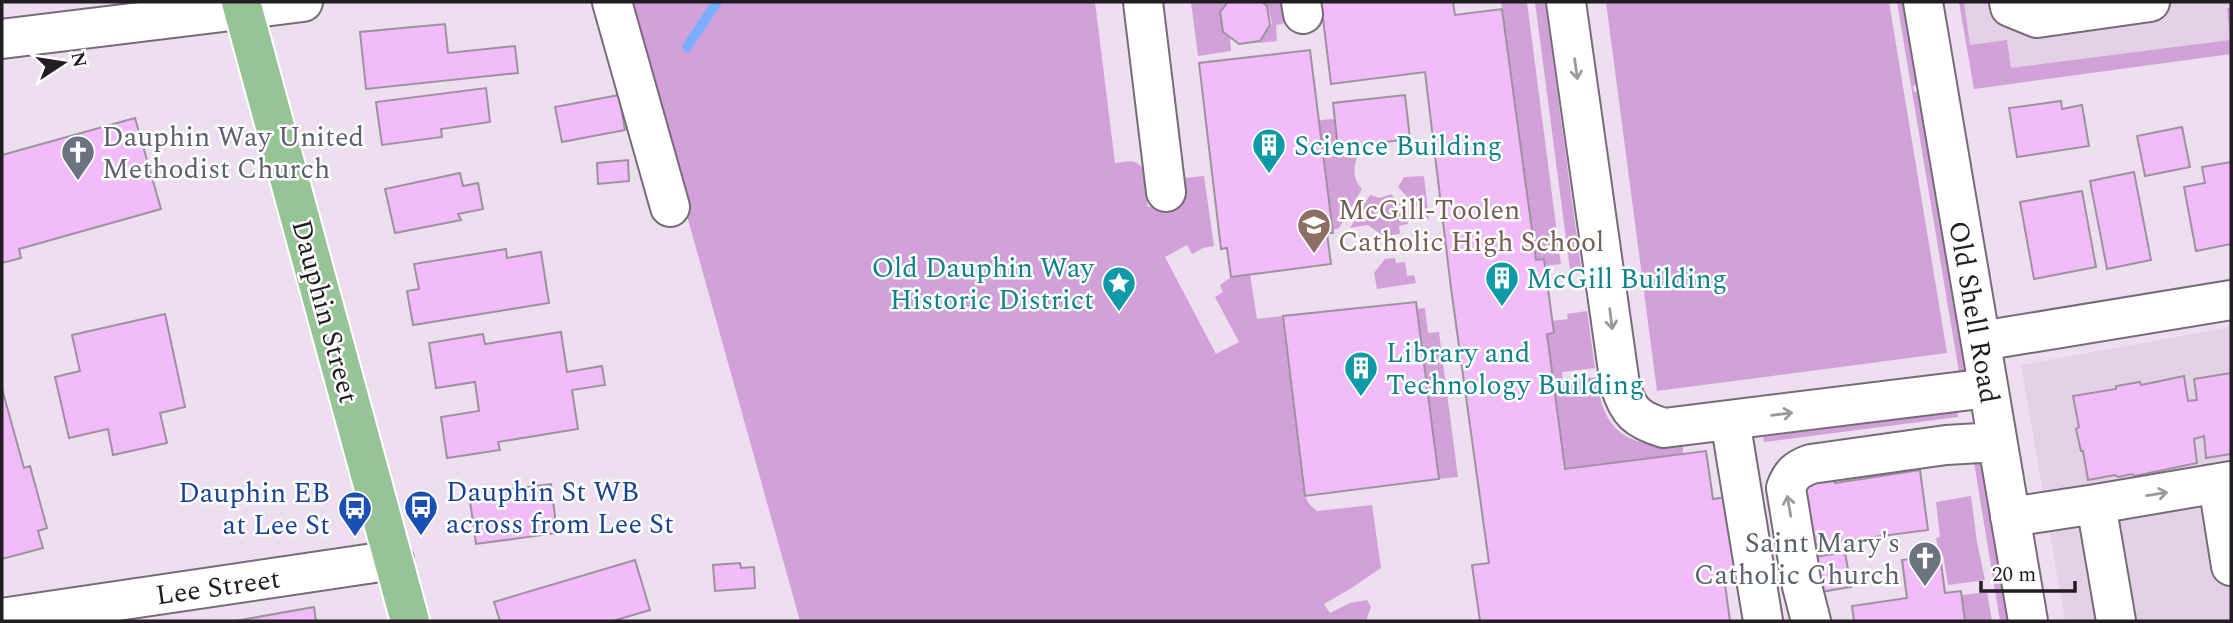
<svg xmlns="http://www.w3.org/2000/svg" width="2233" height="623" font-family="Spectral,serif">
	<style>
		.built { fill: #e5d1e7 }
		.green { fill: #d2a1d9 }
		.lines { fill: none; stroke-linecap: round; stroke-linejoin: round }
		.stream { stroke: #7baefe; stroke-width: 10 }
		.building { fill: #f2bbf9; stroke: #9f92a0; stroke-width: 2 }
		.minor-casing { stroke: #786b79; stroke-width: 42 }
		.major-casing { stroke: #fff; stroke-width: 42 }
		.minor { stroke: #fff; stroke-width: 38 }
		.major { stroke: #97c497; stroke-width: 38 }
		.oneway { stroke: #9c999c }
		.labels { text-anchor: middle; stroke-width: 5; stroke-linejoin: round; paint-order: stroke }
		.worship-label { font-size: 28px; fill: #5b616d; stroke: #fff; text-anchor: start }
		.culture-label { font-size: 28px; fill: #0d838f; stroke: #fff; text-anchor: start }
		.education-label { font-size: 28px; fill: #785e54; stroke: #fff; text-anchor: start }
		.street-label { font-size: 28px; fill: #221d22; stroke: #fff }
		.transit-label { font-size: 28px; fill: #164399; stroke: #fff; text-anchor: start }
	</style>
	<rect width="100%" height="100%" fill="#eddfef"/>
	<path class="built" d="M1959,2H2231V54L1974,89Z
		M2231,327V621H2065L2021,365Z"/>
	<path class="green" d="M631,2H1095L1115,163C1126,162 1135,158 1142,168L1148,207L1181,203V182L1185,178L1204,176L1214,246L1203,248L1192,254L1187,245L1165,257L1216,354L1239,342L1215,297L1223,292L1220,285L1231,277L1250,274L1257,319L1283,316L1305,496L1309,504L1317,511L1372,505L1381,568L1350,589L1324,604L1330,613L1350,603L1367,600L1371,607L1366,621H800L628,4Z
		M1191,2H1231L1222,13L1225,33L1230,37L1231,51L1198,56Z
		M1262,2H1282L1286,23L1276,25L1277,41L1259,43L1272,24L1268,6Z
		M1501,2H1527L1561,264L1545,266L1544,259L1536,260Z
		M1535,2H1545L1581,267L1570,269Z
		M1606,2H1889L1947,353L1657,391Z
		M1897,2H1906L1920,84L1913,86L1914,92L1921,91L1969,370L1960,378Z
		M1959,2H1964L1970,45L2007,40L2011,68L2230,40L2227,8L2231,7V54L1974,89Z
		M1335,119L1348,147L1357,158C1353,169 1353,180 1362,189L1339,228L1332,230L1319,120Z
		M1424,176L1429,220L1398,187L1404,177Z
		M1391,194L1406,210L1408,224L1399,226L1400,234L1383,236L1368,225L1350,228L1370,195L1380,198Z
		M1395,258L1396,263L1405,262L1407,276L1414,275L1416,283L1377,289L1374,273L1385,259Z
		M1425,308L1428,333L1439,332L1458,477L1439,479L1416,309Z
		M1587,311L1595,368L1562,372L1563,381L1596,377C1604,434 1627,447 1683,445V454L1565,469L1547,334L1554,332L1552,321L1568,319L1567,314Z
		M1957,411L1958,417L1764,442L1763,437Z
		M1972,450L1981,454L2009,621H2000Z
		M1971,496L1977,542L1985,580L1948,585L1943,555H1940L1936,538L1940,537L1936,502Z
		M1987,592L1992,621H1965L1962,595Z"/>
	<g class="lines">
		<path class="stream" d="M687,47L717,2"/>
	</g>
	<path class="building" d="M1228,2H1262L1267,6L1270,25L1260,41L1239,44L1223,32L1220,12Z
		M1321,2H1453L1455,15L1502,9L1536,260L1544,259L1554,333L1547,334L1565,469L1706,451L1713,499L1734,496L1744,576L1724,577L1730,621H1480L1472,565L1489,563L1451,288L1425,72L1331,84Z
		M445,24L448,53L515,46L518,73L366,89L360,32Z
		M1310,50L1333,233H1327L1331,264L1231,277L1227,248L1221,249L1199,63Z
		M486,88L490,122L441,129L442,137L382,145L376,102Z
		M619,95L625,130L562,142L555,107Z
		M1405,95L1410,139L1338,148L1333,103Z
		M2061,101L2062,109L2082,105L2089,146L2017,157L2009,108Z
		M135,118L161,209L19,249L21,258L2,263V155Z
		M2182,127L2190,167L2145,176L2137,136Z
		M628,160L629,181L598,184L597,163Z
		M2231,162V244L2196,251L2184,187L2205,183L2202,167Z
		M2134,172L2151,260L2107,269L2090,181Z
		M460,173L463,186L478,183L483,209L458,214L461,220L395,233L385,189Z
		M2082,191L2096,267L2034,279L2020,202Z
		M506,249L507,258L541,252L549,303L413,325L407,291L419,289L414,264Z
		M1416,302L1439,479L1305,496L1283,316Z
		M165,314L185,407L160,413L167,443L113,455L108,429L69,438L55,377L80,371L72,335Z
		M561,332L567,372L602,366L605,385L572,390L578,429L498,442L500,450L447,458L441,417L479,411L475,382L436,388L429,343L483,334L485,344Z
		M2231,373V454L2206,458L2204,436L2194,439L2197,463L2135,476L2132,474L2118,477L2115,475L2088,480L2083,451H2081L2076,429L2079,427L2073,396L2116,389V386L2140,382L2141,385L2184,376L2188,401L2197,400L2194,379Z
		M2,389L24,468L30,466L47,528L38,531L43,548L2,559Z
		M1920,470L1928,530L1806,546L1798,488L1812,486V482L1835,479V483Z
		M551,484L557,533L476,544L469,494Z
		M1845,552L1851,587L1815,593L1809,558Z
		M1940,555L1945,593L1961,591L1965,621H1854L1852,606L1907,598L1902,560Z
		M635,560L650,610L613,621H500L494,602Z
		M740,563L741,568L754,567L755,588L715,591L713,565Z
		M314,607L316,621H235Z"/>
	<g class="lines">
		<g class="minor-casing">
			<path id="minor" d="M612,2L670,207
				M1143,2L1166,192
				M1301,2L1303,14
				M1566,2L1620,385C1628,412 1637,420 1664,428L1988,388
				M1923,2L2028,621
				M2009,2L2010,7L2037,18L2150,2
				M2,39L303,2
				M1981,341L2231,300
				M1730,420L1763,621
				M2218,484L2231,566
				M2096,504L2231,481
				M2010,517L2096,504L2116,621
				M2,618L394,560
				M1811,621L1802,586L1786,488C1791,474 1797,469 1811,464L1946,445L1997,442"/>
		</g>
		<g class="major-casing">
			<path id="major" d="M241,2L410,621"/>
		</g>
		<use href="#minor" class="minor"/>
		<use href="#major" class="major"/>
	</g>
	<defs><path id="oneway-shaft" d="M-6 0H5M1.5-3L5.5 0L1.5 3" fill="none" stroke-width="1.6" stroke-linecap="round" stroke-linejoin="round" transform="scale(1.75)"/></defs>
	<g class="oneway">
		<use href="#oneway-shaft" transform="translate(1576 69) rotate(82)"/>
		<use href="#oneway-shaft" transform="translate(1611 319) rotate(83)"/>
		<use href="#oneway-shaft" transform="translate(1782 414) rotate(-7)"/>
		<use href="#oneway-shaft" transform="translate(2157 494) rotate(-9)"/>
		<use href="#oneway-shaft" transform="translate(1789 506) rotate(-100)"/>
	</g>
	<defs>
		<g id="building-pin" transform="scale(1.75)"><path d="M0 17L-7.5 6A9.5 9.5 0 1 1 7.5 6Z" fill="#0f9aa8" stroke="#fff"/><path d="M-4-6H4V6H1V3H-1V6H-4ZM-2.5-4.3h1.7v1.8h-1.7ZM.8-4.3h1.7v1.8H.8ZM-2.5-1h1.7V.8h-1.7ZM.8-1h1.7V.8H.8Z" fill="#fff"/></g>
		<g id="church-pin" transform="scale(1.75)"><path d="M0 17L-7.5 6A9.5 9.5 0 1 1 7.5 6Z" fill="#6b7280" stroke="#fff"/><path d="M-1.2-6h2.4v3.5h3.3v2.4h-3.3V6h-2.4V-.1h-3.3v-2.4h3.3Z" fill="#fff"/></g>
		<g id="school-pin" transform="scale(1.75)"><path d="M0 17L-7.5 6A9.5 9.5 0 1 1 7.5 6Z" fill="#8d6e63" stroke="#fff"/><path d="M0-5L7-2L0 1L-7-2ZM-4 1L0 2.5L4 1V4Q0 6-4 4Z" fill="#fff"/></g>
		<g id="sight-pin" transform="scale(1.75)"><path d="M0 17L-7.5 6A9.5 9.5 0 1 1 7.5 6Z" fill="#0f9aa8" stroke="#fff"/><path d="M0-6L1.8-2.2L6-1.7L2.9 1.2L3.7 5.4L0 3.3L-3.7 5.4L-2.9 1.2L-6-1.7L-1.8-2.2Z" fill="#fff"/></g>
		<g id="bus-pin" transform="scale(1.75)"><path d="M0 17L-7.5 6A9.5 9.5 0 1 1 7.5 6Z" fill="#1a4fb4" stroke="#fff"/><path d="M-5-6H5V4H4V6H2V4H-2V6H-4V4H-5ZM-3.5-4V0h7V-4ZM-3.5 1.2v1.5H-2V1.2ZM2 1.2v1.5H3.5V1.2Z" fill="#fff"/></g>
	</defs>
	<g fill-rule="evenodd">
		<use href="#building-pin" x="1269" y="145"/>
		<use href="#church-pin" x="78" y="152"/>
		<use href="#school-pin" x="1314" y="225"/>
		<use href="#building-pin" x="1502" y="278"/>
		<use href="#sight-pin" x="1119" y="283"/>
		<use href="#building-pin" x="1361" y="368"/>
		<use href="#bus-pin" x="421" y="507"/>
		<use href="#bus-pin" x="355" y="508"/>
		<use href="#church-pin" x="1925" y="558"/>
	</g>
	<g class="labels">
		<g class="worship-label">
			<text x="102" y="146">Dauphin Way United<tspan x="102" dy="32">Methodist Church</tspan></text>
			<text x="1900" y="552" text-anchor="end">Saint Mary's<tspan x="1900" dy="32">Catholic Church</tspan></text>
		</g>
		<g class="culture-label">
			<text x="1294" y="155">Science Building</text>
			<text x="1094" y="277" text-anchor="end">Old Dauphin Way<tspan x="1094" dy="32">Historic District</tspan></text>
			<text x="1526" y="288">McGill Building</text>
			<text x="1386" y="362">Library and<tspan x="1386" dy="32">Technology Building</tspan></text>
		</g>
		<g class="education-label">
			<text x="1338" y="219">McGill-Toolen<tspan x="1338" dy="32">Catholic High School</tspan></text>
		</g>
		<g class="street-label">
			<text transform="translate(326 311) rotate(75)" y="10">Dauphin Street</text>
			<text transform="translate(1975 312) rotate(80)" y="10">Old Shell Road</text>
			<text transform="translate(218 586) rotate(-8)" y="10">Lee Street</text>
		</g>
		<g class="transit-label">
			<text x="446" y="501">Dauphin St WB<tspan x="446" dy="32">across from Lee St</tspan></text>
			<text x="330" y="502" text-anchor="end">Dauphin EB<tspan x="330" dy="32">at Lee St</tspan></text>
		</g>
	</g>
	<rect width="2233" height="623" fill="none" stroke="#221d22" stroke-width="7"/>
	<g transform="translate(63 63) rotate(78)" stroke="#ffffff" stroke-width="5" paint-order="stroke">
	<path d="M0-5L12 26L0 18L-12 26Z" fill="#221d22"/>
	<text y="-10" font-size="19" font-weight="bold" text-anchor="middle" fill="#221d22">N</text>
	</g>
	<path d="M1981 581v10h94v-10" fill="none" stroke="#221d22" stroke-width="3.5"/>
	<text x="1992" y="581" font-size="21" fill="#221d22" stroke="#ffffff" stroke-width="5" paint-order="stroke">20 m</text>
</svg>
